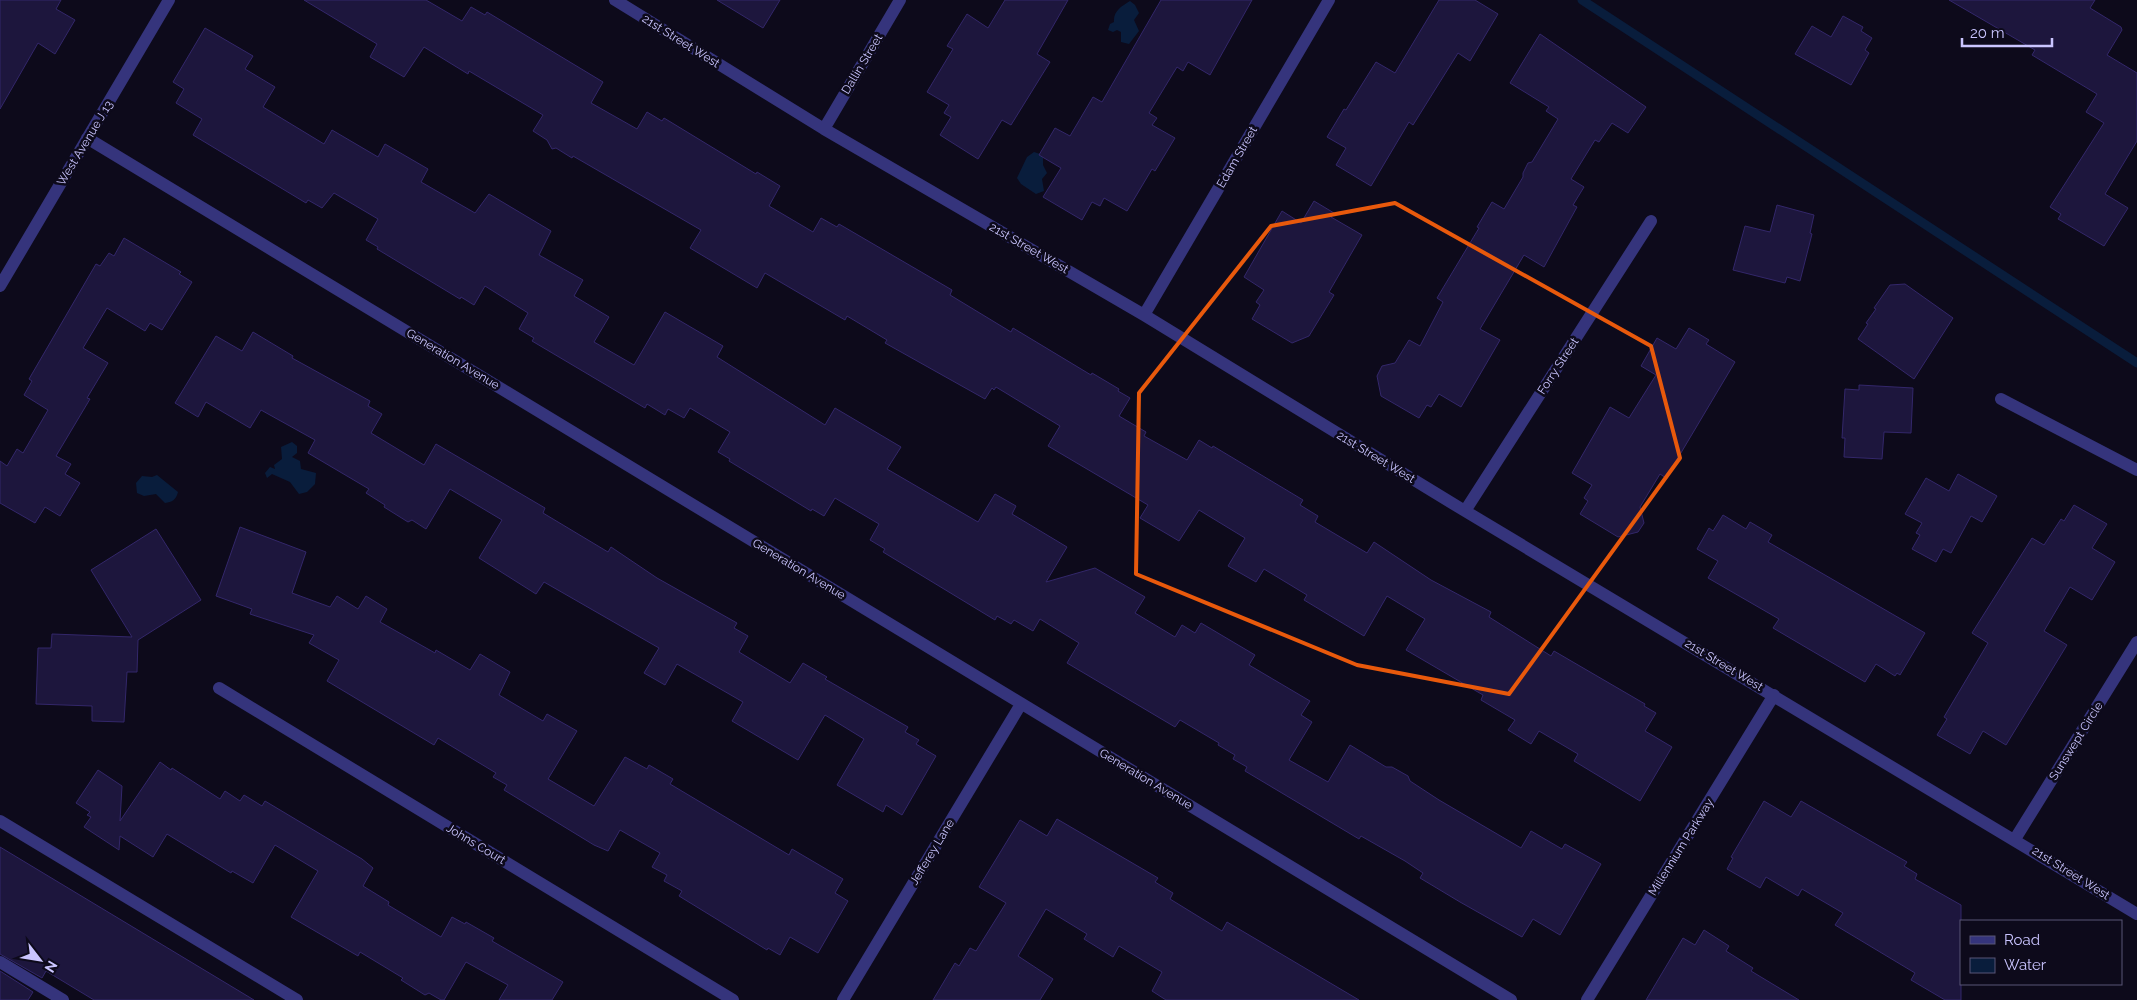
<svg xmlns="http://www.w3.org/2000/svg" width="2137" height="1000" font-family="Raleway,sans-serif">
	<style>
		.water { fill: #091d3c }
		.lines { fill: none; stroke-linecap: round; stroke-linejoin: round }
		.stream { stroke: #091d3c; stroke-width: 9 }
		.building { fill: #1d163d; stroke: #33276a }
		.service { stroke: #35347c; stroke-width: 12 }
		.minor { stroke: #35347c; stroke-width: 12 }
		.marked { fill: none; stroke: #e8590c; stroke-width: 4; stroke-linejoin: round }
		.labels { text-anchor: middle; stroke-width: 5; stroke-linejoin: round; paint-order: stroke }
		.street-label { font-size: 12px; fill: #cac5ff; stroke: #0d0a1b }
	</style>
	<rect width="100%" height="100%" fill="#0d0a1b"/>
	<path class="water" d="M1130,1L1135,5L1139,13L1134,20L1139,31L1129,44L1121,42V32L1117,30L1113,32L1108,30L1110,24L1114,22C1113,11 1122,6 1130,1Z
		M1034,152L1043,155V165L1047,173L1042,179L1044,191L1036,194L1021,184L1017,178L1027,157Z
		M292,442L297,446V453L292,457L300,461L301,469L316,473L315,484L307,492L299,494L290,482L272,474L267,478L265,473L270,467L275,469L274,465L282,459L281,447Z
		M157,475L178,492C176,500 172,502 165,503L156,494L144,496L137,493L136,483L142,476L152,477Z"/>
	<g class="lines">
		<path class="stream" d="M1582,0L2137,363"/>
	</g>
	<path class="building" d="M0,0H61L56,9L75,20L55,54L38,43L0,109Z
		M304,0H426L462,21L471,7L485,15L487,12L603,82L591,103L637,129L647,112L662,121L664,118L756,174L757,172L780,186L769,206L813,232L821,218L837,227L839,224L952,290L950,295L1011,332L1013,328L1091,375L1092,373L1119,389L1118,391L1130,398L1119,416L1146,432L1144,436L1187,460L1199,440L1212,448L1213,446L1303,500L1300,505L1318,516L1315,522L1367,553L1374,542L1431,580L1491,612L1489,617L1551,656L1554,651L1645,704L1644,706L1656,713L1645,731L1672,747L1640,801L1574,761L1578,754L1539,731L1531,744L1508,730L1515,720L1481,700L1483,695L1406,650L1425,619L1387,596L1364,636L1304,600L1307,595L1264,569L1256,582L1228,566L1245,538L1199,510L1179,541L1140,518L1148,505L1048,446L1060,426L996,387L994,390L992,388L985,399L885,343L887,340L847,316L845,320L765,273L757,288L690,248L701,230L573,156L572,158L556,148L552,149L547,140L533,131L543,115L469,71L468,74L424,47L404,77L370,57L377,44Z
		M717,0H780L763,28Z
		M1005,0H1068L1037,54L1050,62L1011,125L1002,120L978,159L940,135L951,117L944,113L949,105L927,92L953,49L947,46L967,14L988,28Z
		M1161,0H1252L1210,75L1188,62L1183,71L1177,67L1149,113L1157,118L1152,125L1175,138L1155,171L1152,169L1127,211L1104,198L1100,206L1092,202L1082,220L1043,197L1061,168L1039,155L1055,128L1070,136L1093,97L1102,102Z
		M1439,0H1475L1498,14L1470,61L1458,53L1413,125L1409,122L1371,186L1336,165L1346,148L1327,137L1344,109L1346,110L1376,62L1395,73Z
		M1949,0H2095L2090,8L2121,27L2122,30L2107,55L2137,73V141L2105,194L2128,208L2104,246L2058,219L2061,214L2050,207L2104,123L2086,112L2097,94L2032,55L2035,50Z
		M1843,16L1863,27L1861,31L1872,38L1865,50L1869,53L1851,85L1795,54L1812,26L1831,37Z
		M205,28L253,56L245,69L275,87L263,107L324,144L332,130L378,157L385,144L428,169L421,182L475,213L489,194L551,231L539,255L583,280L574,296L609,317L594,342L634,365L665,312L723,346L717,357L825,425L835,408L901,447L887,469L978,522L995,494L1016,506L1012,514L1067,547L1046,582L1095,568L1145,597L1135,613L1175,637L1182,625L1195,633L1201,623L1255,655L1249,665L1310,701L1301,715L1312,722L1289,760L1328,782L1350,745L1386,767H1392L1408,776L1410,781L1439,800L1521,848L1531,831L1562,849L1565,844L1601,864L1560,935L1533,919L1522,937L1460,902L1420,878L1423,873L1405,861L1361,836L1359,839L1245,771L1247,767L1233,759L1235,755L1218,745L1219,743L1180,720L1175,727L1067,663L1079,643L1040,619L1033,631L1014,620L1011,624L997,616L995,620L883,552L885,549L870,540L879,524L835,498L824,516L812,509L811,511L729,461L730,459L718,452L730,432L690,408L684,418L668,409L665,415L647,404L645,408L532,341L534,338L519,329L528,313L485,286L474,305L461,297L460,299L377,249L378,247L366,240L378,219L334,193L322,208L308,200L306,203L193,135L202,119L176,103L184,89L173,82Z
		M1540,34L1646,107L1628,133L1612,123L1599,142L1595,140L1571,179L1584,187L1573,205L1577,207L1544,267L1524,255L1480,329L1500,340L1461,407L1439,394L1431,407L1427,405L1419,418L1381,396L1377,376L1382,366L1395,363L1409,340L1420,346L1443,302L1437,298L1479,228L1477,227L1492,202L1504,209L1523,177V173L1528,163L1532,162L1558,119L1546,111L1549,107L1510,83Z
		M1314,201L1334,213L1331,217L1362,235L1329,292L1334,295L1309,336L1292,343L1252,319L1260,305L1256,302L1264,290L1244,277L1282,211L1301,223Z
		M1777,205L1814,215L1810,233L1812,234L1800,281L1787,277L1785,283L1733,270L1745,226L1770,232Z
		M124,238L181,272L179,274L192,282L162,330L150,323L145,331L107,308L83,348L108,363L87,398L90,399L56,456L71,464L65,474L80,483L60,516L45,507L35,523L0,503V461L7,466L17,449L23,453L48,410L24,395L32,381L29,379L96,264L100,266L109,253L114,256Z
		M1905,284L1953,318L1914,379L1858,339L1868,324L1866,323L1876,309L1874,308L1890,285Z
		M1689,328L1709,340L1706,344L1735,362L1666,478L1660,474L1640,507L1644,523L1638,532L1618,537L1580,514L1588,501L1584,498L1592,485L1572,473L1610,407L1629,418L1656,375L1641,366L1657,338L1676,349Z
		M253,332L293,356L292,358L370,401L368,406L382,414L371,433L424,465L436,444L545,508L543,513L608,552L611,547L657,578L737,623L734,628L748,636L739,652L790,683L803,663L827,677L825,679L908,727L905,732L919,740L916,744L936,756L902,815L886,805L883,812L837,785L864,739L825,715L798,760L732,721L743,702L677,664L665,685L644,673L659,648L544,582L536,594L479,558L502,520L450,489L426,529L412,520L408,522L384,507L385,505L366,493L369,489L308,453L315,440L261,410L250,428L206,402L198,417L175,403L216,336L242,351Z
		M1859,385L1913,388L1911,433L1884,432L1882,459L1844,457L1845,438H1842L1845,389L1859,390Z
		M1958,474L1997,496L1982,522L1971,516L1951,553L1943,549L1936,562L1912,549L1920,535L1916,533L1922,523L1905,514L1926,478L1949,491Z
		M2074,505L2107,524L2092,548L2115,562L2092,600L2070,587L2044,631L2067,645L2006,745L1983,731L1970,754L1937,735L1947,719L1944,717L1988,643L1972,633L2032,538L2044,545L2061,519L2064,521Z
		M1723,515L1746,529L1750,522L1772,535L1768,542L1925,633L1900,675L1897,673L1895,676L1876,664L1865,682L1773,628L1779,619L1708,578L1718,561L1697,549L1709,528L1713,531Z
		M240,527L306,552L292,593L330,607L337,596L358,609L366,596L387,609L380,622L435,653L436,650L470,670L480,654L510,672L499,695L543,721L547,714L577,731L548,779L594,806L625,757L647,769L649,765L673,779L670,784L789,855L792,849L843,879L835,893L848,901L818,953L790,937L780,955L768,948L767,950L679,896L682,891L664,881L667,875L652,867L660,853L620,830L608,851L594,845L504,790L507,785L493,777L496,773L438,738L434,745L327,681L339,660L309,643L314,635L250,614L252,609L216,596Z
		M156,529L201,600L138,640L137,672H127L124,722L92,721V706L36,704L38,648H51L52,634L132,637L91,570Z
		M160,762L171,770L172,768L220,799L225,791L240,801L244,795L262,806L265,801L362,859L373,868L363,886L389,902L388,905L441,937L452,917L465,924L466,922L494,938L492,941L563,982L552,1000H499L508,985L466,962L444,1000H441L429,993L425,995L401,980L403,978L360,952L358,956L291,917L318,871L275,845L253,883L232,871L231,873L167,834L153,857L120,836L119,850L84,827L91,817L87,815L90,812L76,803L98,770L122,786L120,821Z
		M1764,801L1791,817L1801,801L1907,862L1904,866L1917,874L1915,879L1961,905V1000H1945L1911,980L1915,973L1835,925L1843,913L1802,889L1798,896L1766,877L1760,888L1727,869L1733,858L1731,857Z
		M1057,819L1158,878L1155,882L1173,893L1170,899L1222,931L1227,922L1359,1000H1166L1152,991L1162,972L1119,946L1113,957L1084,939L1087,934L1046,909L1018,956L1053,979L1040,1000H933L955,963L959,966L970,948L976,951L1006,903L979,887L1020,820L1047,836Z
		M0,847L254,1000H94L46,971L42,978L0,954Z
		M1704,930L1729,946L1726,951L1753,968L1751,971L1799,1000H1646L1683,938L1695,945Z
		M0,971L33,992L28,1000H0Z"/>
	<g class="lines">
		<path class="service" d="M0,821L297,1000
			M0,962L63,1000"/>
		<path class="minor" d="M615,0L824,129L1144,315L1465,511L2137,914
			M824,129L900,0
			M87,138L1511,1000
			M0,286L169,0
			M1144,315L1329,0
			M2001,399L2137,470
			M1465,511L1651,221
			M219,688L733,1000
			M2015,839L2137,642
			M843,1000L1021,704
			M1587,1000L1774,695"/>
	</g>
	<path class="marked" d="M1395,203L1651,346L1680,458L1509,694L1357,665L1136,574L1139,393L1271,226Z"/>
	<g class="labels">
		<g class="street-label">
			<text transform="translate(681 41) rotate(32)" y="4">21st Street West</text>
			<text transform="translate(862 64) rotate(-59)" y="4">Dallin Street</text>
			<text transform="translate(85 143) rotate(-59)" y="4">West Avenue J 13</text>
			<text transform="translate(1237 157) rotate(-60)" y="4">Edam Street</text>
			<text transform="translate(1029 248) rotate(30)" y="4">21st Street West</text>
			<text transform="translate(453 359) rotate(31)" y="4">Generation Avenue</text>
			<text transform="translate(1558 366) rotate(-57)" y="4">Forry Street</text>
			<text transform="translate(1376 457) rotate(31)" y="4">21st Street West</text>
			<text transform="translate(799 569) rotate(31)" y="4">Generation Avenue</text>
			<text transform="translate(1724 665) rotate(31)" y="4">21st Street West</text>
			<text transform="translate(2076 741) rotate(-58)" y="4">Sunswept Circle</text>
			<text transform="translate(1146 779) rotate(31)" y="4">Generation Avenue</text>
			<text transform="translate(476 844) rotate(31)" y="4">Johns Court</text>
			<text transform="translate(1681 847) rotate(-58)" y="4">Millennium Parkway</text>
			<text transform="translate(932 852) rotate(-59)" y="4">Jefferey Lane</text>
			<text transform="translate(2071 873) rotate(32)" y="4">21st Street West</text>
		</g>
	</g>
	<rect x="1960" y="920" width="162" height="65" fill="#0d0a1b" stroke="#595576"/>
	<rect x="1970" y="936" width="25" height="8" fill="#35347c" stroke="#595576"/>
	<text x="2004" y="945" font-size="15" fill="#cac5ff">Road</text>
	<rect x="1970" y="958" width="25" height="15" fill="#091d3c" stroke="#595576"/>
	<text x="2004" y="970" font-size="15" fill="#cac5ff">Water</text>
	<g transform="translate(40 960) rotate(121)" stroke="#0d0a1b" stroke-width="4" paint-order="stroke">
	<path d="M0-4L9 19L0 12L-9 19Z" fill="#cac5ff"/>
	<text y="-8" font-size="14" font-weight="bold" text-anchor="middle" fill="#cac5ff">N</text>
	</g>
	<path d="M1962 38v8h90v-8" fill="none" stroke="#cac5ff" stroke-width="2.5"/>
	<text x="1970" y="38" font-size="15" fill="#cac5ff" stroke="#0d0a1b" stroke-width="4" paint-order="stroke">20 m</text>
</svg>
